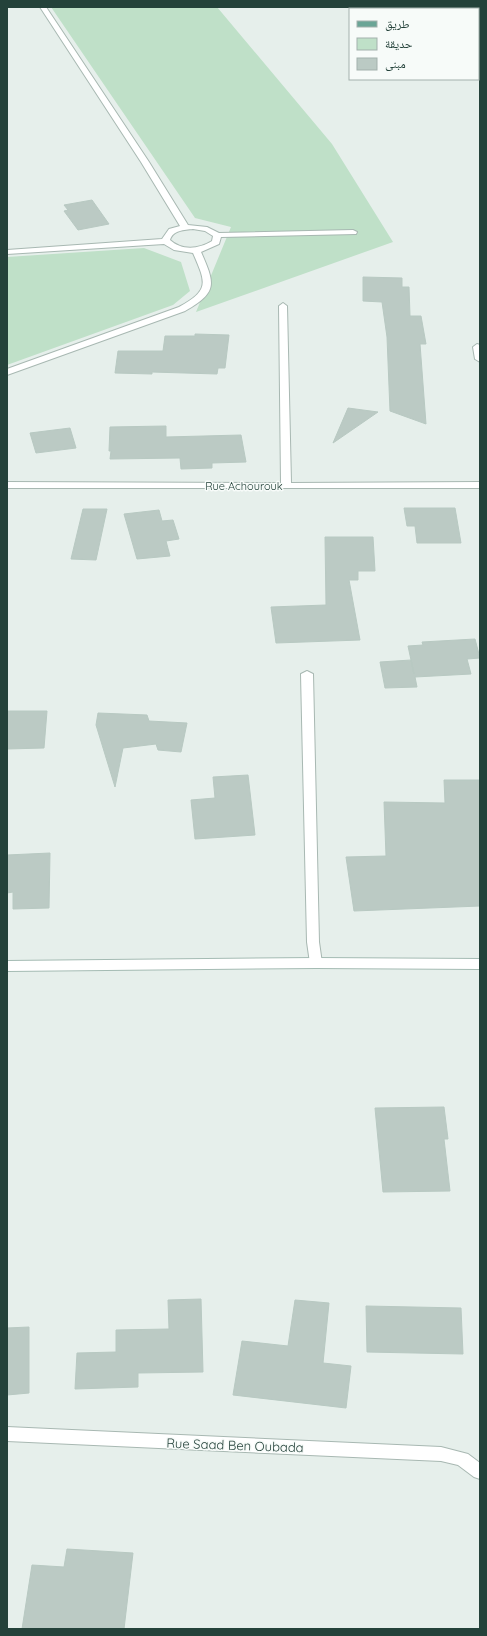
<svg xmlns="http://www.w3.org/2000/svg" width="487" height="1636" font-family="Quicksand,'Noto Naskh Arabic',sans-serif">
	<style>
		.green { fill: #bfe0c8 }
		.building { fill: #bbcac4; stroke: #b8c9c2 }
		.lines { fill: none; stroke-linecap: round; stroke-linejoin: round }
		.street-casing { stroke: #a8b8b2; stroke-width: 2 }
		.secondary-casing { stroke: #a4bbb3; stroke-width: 2 }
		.primary-casing { stroke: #c2cac8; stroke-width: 2 }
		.street { fill: #fff; fill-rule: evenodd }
		.secondary { fill: #fff; fill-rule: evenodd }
		.primary { fill: #6aa596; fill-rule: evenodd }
		.labels { text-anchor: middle; stroke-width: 3; stroke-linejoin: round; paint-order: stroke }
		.street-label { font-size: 11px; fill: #24423a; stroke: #f7fbf9 }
		.near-street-label { font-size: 13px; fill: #24423a; stroke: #f7fbf9 }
	</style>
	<rect width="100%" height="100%" fill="#e6efeb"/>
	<path class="green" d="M51,7H217L332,144L393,242L196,312L231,227L195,218Z
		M386,7H480V52L478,51V9H390Z
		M144,248L181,262L190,291L173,305L7,365V257Z"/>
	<path class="building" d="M92,200L109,224L78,230L64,211L68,210L64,205Z
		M363,277L402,278V287H409L410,316H421L426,344H420L426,424L390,411L387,337L382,302L363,301Z
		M195,334L229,335L225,368H218L217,374L152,372V374L115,373L118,351H163L165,336H195Z
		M348,408L378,412L333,443Z
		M166,426V437L241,435L246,462L212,463V468L181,469L180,458L110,459L111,451H109L110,427Z
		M70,428L76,448L36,453L30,433Z
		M404,508H455L461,543H417L415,526H407Z
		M83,509H107L96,560L71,559Z
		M159,510L162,521L173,520L179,539L166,541L170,556L137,559L124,514Z
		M325,537H373L375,571H358V580H349L360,640L276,643L271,607L326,605Z
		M475,639L480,658L467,659L471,674L415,677L417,687L385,688L380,662L411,660L414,674L408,646L423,645L422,642Z
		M7,711H47L44,748L7,749Z
		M98,713L147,715L149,721L187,723L181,752L158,750L156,744L123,748L115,787L96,725Z
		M248,775L255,835L195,839L191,800L215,798L213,777Z
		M444,780H480V906L354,911L346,857L386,856L384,802L445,803Z
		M50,853L49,908L13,909V892L7,893V855Z
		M444,1107L448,1139H444L450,1191L383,1192L375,1108Z
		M201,1299L203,1372L138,1373V1387L75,1389L77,1353L116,1352V1330L169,1329L168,1300Z
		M295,1300L329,1303L323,1363L351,1366L346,1408L233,1395L242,1341L288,1346Z
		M366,1306L461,1308L463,1354L367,1352Z
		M29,1327V1393L7,1395V1328Z
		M67,1549L133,1553L124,1629H22L32,1565L64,1567Z"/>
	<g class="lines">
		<g class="street-casing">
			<path id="street" d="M40,7H46L149,162L188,225L207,227L219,233L353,230L357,232L356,234L221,237L219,244L201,252C215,284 218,292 185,311L7,375V369L179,307C210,290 206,283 193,253L174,250L164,244L7,254V250L162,239L169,229L180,226L141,162ZM193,229L205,231L213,236L212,241C199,249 182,251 170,240C173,230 184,230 193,229Z
				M283,303L287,306L291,483L480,482V488H7V482L281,483L279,306Z
				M477,344L480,345V362L475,359L473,347Z
				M307,671L313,674L319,942L322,963L321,966L316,968L311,966L310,963L307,942L301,674Z
				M7,1427L441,1447L468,1454L480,1463V1479L474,1477L458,1465L441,1461L7,1441Z"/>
		</g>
		<g class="secondary-casing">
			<path id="secondary" d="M316,958L480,959V969L316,968L7,971V961Z"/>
		</g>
		<g class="primary-casing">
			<path id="primary" d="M358,7H366L368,9H360Z
				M478,61H480V66H478Z"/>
		</g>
		<use href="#street" class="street"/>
		<use href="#secondary" class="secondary"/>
		<use href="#primary" class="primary"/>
	</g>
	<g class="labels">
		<g class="street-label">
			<text x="244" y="490">Rue Achourouk</text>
		</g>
		<g class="near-street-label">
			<text transform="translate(235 1445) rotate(2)" y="5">Rue Saad Ben Oubada</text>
		</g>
	</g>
	<rect width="487" height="1636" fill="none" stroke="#24423a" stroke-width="16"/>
	<rect x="349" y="8" width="130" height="72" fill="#f7fbf9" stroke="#a3b1ad"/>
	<rect x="357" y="21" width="20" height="6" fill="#6aa596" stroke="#a3b1ad"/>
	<text x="385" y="28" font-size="12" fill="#24423a">طريق</text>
	<rect x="357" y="38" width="20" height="12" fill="#bfe0c8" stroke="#a3b1ad"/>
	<text x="385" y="48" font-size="12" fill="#24423a">حديقة</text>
	<rect x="357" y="58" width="20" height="12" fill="#bbcac4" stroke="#a3b1ad"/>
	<text x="385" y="68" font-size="12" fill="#24423a">مبنى</text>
</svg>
